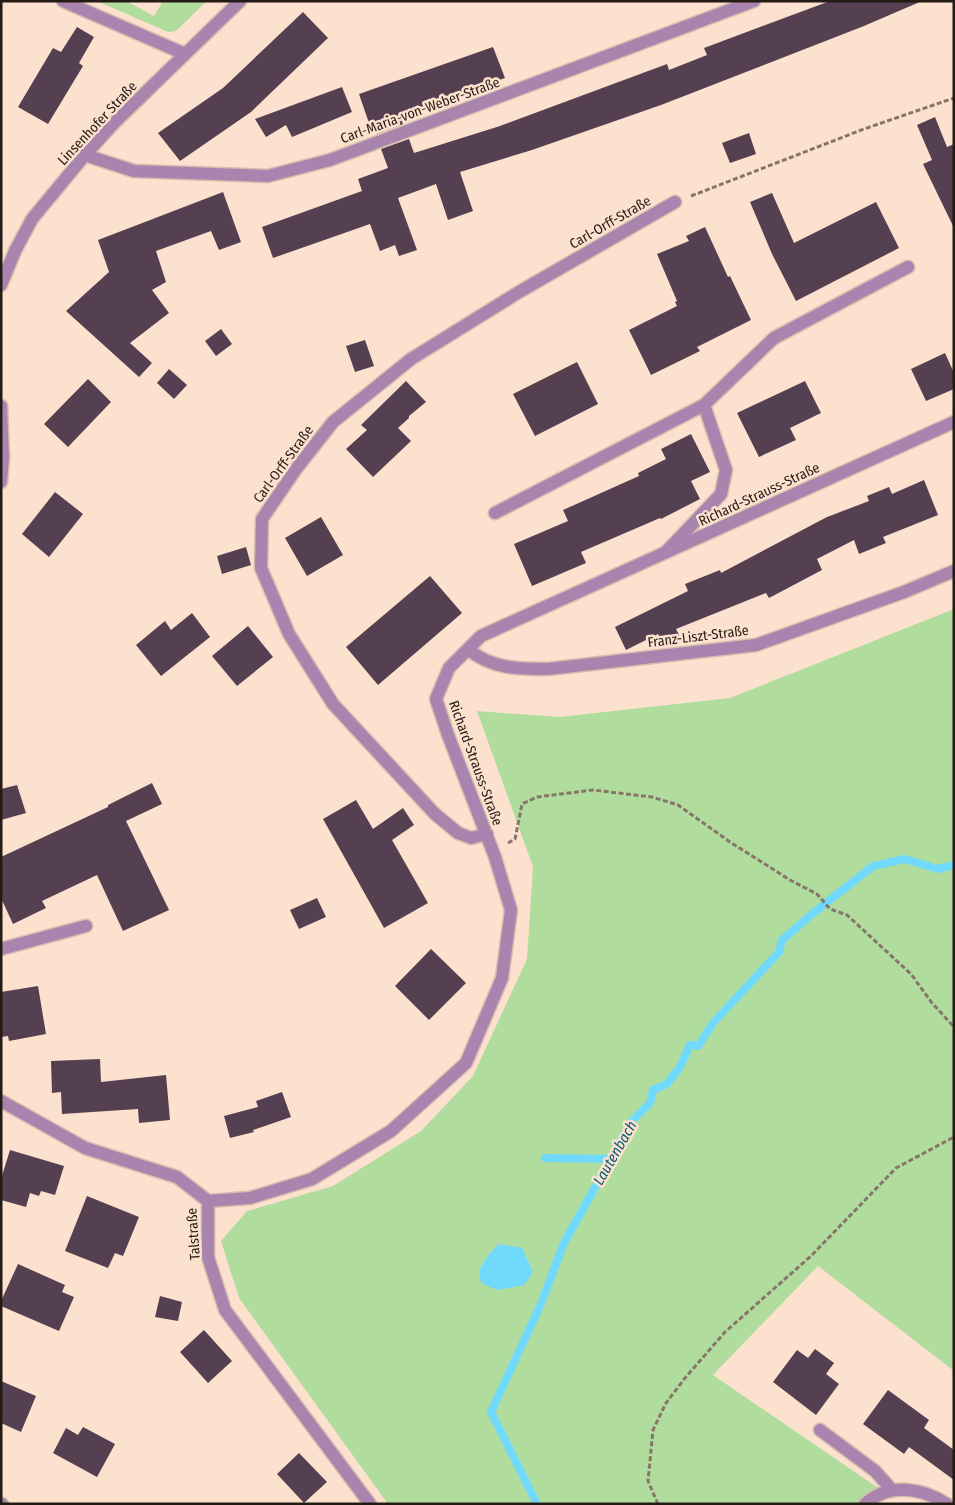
<svg xmlns="http://www.w3.org/2000/svg" width="955" height="1505" font-family="'Fira Sans Condensed',sans-serif">
	<style>
		.green { fill: #b0dd9d }
		.water { fill: #71d9fc }
		.lines { fill: none; stroke-linecap: round; stroke-linejoin: round }
		.stream { stroke: #71d9fc; stroke-width: 8 }
		.building { fill: #554051 }
		.lane-casing { stroke: #d6bdad; stroke-width: 15 }
		.street-casing { stroke: #d6bdad; stroke-width: 15 }
		.path { stroke: #877569; stroke-width: 3; stroke-dasharray: 5 2.5; stroke-linecap: butt }
		.lane { stroke: #a884af; stroke-width: 12 }
		.street { stroke: #a884af; stroke-width: 12 }
		.labels { text-anchor: middle; stroke-width: 5; stroke-linejoin: round; paint-order: stroke }
		.street-label { font-size: 14px; fill: #241b14; stroke: #fde1cf }
		.water-label { font-size: 15px; font-style: italic; fill: #005d74; stroke: #fde1cf }
	</style>
	<rect width="100%" height="100%" fill="#fde1cf"/>
	<path class="green" d="M97,1H126L154,16L163,1H207L176,31L168,32Z
		M954,609V1371L818,1266L713,1375L887,1494L878,1504H388L239,1298L221,1241L247,1211L333,1186L421,1131L473,1076L527,959L533,867L477,711L560,717L730,698Z"/>
	<path class="water" d="M499,1244L522,1248L533,1272L524,1285L497,1290L481,1283L479,1270L489,1254Z"/>
	<g class="lines">
		<path class="stream" d="M545,1158L611,1159
			M537,1504L491,1412L540,1306L564,1243L632,1121L650,1103L653,1090L667,1084L680,1067L690,1045L698,1046L713,1023L780,951L781,941L812,914L873,866L905,859L938,869L954,865"/>
	</g>
	<path class="building" d="M830,1H922L864,26L661,105L532,150L460,172L473,211L448,220L436,184L398,198L417,250L399,256L395,245L380,251L370,224L273,258L262,227L362,191L358,179L388,168L381,149L409,139L414,153L500,126L667,64L669,70L707,55L704,48Z
		M303,12L328,38L251,112L180,161L158,133L223,88Z
		M77,27L94,37L79,63L83,66L48,124L18,107L53,48L61,52Z
		M493,47L505,78L400,115L403,124L376,134L372,125L370,126L359,94Z
		M342,87L352,112L292,137L286,125L266,137L255,119Z
		M935,117L947,147L954,144V228L923,164L932,160L917,125Z
		M749,133L756,154L730,163L722,143Z
		M223,192L241,242L219,250L211,231L156,251L166,282L152,290L169,313L130,343L152,363L139,377L66,311L109,272L98,240Z
		M772,193L794,243L876,202L899,248L796,301L772,254L750,202Z
		M705,227L728,277L730,276L751,320L697,347L700,351L651,375L629,330L677,306L675,302L677,301L657,254L689,241L686,236Z
		M221,329L232,344L216,356L205,341Z
		M365,340L374,366L355,372L346,346Z
		M945,353L954,373V389L926,401L911,369Z
		M577,362L598,404L535,436L513,394Z
		M169,369L187,385L174,399L157,383Z
		M88,379L111,402L68,447L44,424Z
		M406,381L426,402L409,416V418L398,428L411,441L373,477L346,449L367,430L361,425Z
		M805,381L821,413L790,428L796,440L759,457L737,413Z
		M691,434L710,472L691,481L700,499L661,519L660,518L581,552L586,563L532,586L514,544L568,521L563,510L639,476L638,473L666,459L661,449Z
		M924,480L938,515L883,537L886,543L859,554L854,540L817,559L822,570L769,598L766,593L676,629L680,637L664,645L658,634L626,650L615,627L688,591L685,584L720,570L721,573L827,517L869,501L867,496L889,487L892,494Z
		M55,492L83,514L49,557L22,534Z
		M321,517L343,555L307,576L285,538Z
		M246,547L251,565L222,574L217,556Z
		M430,576L462,613L378,685L346,647Z
		M192,613L210,637L161,676L136,645L165,621L171,630Z
		M248,626L273,657L237,686L212,656Z
		M152,783L162,804L126,821L169,910L123,931L97,875L42,901L46,908L13,924L1,898V857L108,807V805Z
		M17,785L26,813L1,820V789Z
		M356,800L373,829L403,808L414,825L392,840L428,903L384,928L323,819Z
		M317,898L326,917L299,929L290,910Z
		M431,949L466,983L429,1020L395,986Z
		M38,986L46,1034L9,1041L8,1036L1,1037V992Z
		M100,1059L101,1082L166,1075L170,1120L139,1123L138,1109L62,1114L61,1092L52,1093L51,1061Z
		M282,1092L291,1117L253,1130L254,1132L230,1138L224,1116L258,1107L256,1101Z
		M10,1150L64,1166L55,1195L41,1191L39,1196L30,1193L26,1207L1,1200V1179Z
		M87,1196L139,1217L123,1256L115,1253L108,1268L65,1251Z
		M18,1264L65,1285L62,1292L74,1297L59,1331L1,1306V1301Z
		M160,1296L182,1302L178,1321L155,1317Z
		M204,1330L232,1361L208,1383L180,1352Z
		M815,1349L834,1363L826,1374L839,1384L816,1415L773,1382L797,1350L808,1358Z
		M1,1381L36,1396L21,1432L1,1423Z
		M888,1390L929,1420L924,1428L954,1450V1480L909,1447L904,1454L863,1424Z
		M83,1427L115,1444L97,1477L53,1453L66,1428L78,1435Z
		M299,1453L327,1482L304,1503L277,1474Z"/>
	<g class="lines">
		<g class="lane-casing">
			<path id="lane" d="M495,513L704,405
				M666,552L721,494L726,470L704,405L774,338L908,267
				M1,949L86,926
				M820,1430L875,1471L892,1490"/>
		</g>
		<g class="street-casing">
			<path id="street" d="M63,1L185,54
				M85,155L134,171L268,176L330,160L754,1
				M1,285L15,251L32,219L85,155L115,122L240,1
				M1,406L3,458L1,482
				M468,649C491,669 519,669 548,669L756,645L904,592L954,571
				M487,834L471,838L458,833L435,814L333,704L289,634L261,568L262,519L296,469L333,422L411,359L519,292L675,202
				M1,1101L85,1148L177,1177L208,1201V1257L225,1310L370,1504
				M208,1201L250,1198L312,1179L391,1131L466,1063L502,978L511,910L495,857L448,735L436,699L449,668L481,636L954,422
				M1,1504H2
				M865,1504C889,1482 922,1488 947,1504"/>
		</g>
		<path class="path" d="M691,196L864,129L954,98
			M508,843L515,839L522,804L537,797L593,790L652,797L678,805L730,842L790,880L817,894L830,909L847,915L911,974L932,1003L954,1027
			M658,1504L648,1481L653,1430L666,1403L685,1378L725,1332L811,1256L896,1168L954,1137"/>
		<use href="#lane" class="lane"/>
		<use href="#street" class="street"/>
	</g>
	<g class="labels">
		<g class="street-label">
			<text transform="translate(420 110) rotate(-20)" y="5">Carl-Maria-von-Weber-Straße</text>
			<text transform="translate(97 123) rotate(-47)" y="5">Linsenhofer Straße</text>
			<text transform="translate(610 222) rotate(-30)" y="5">Carl-Orff-Straße</text>
			<text transform="translate(283 464) rotate(-54)" y="5">Carl-Orff-Straße</text>
			<text transform="translate(759 494) rotate(-25)" y="5">Richard-Strauss-Straße</text>
			<text transform="translate(698 636) rotate(-7)" y="5">Franz-Liszt-Straße</text>
			<text transform="translate(476 763) rotate(70)" y="5">Richard-Strauss-Straße</text>
			<text transform="translate(193 1234) rotate(-94)" y="5">Talstraße</text>
		</g>
		<g class="water-label">
			<text transform="translate(615 1153) rotate(-60)" y="5">Lautenbach</text>
		</g>
	</g>
	<rect width="955" height="1505" fill="none" stroke="#241b14" stroke-width="5"/>
</svg>
